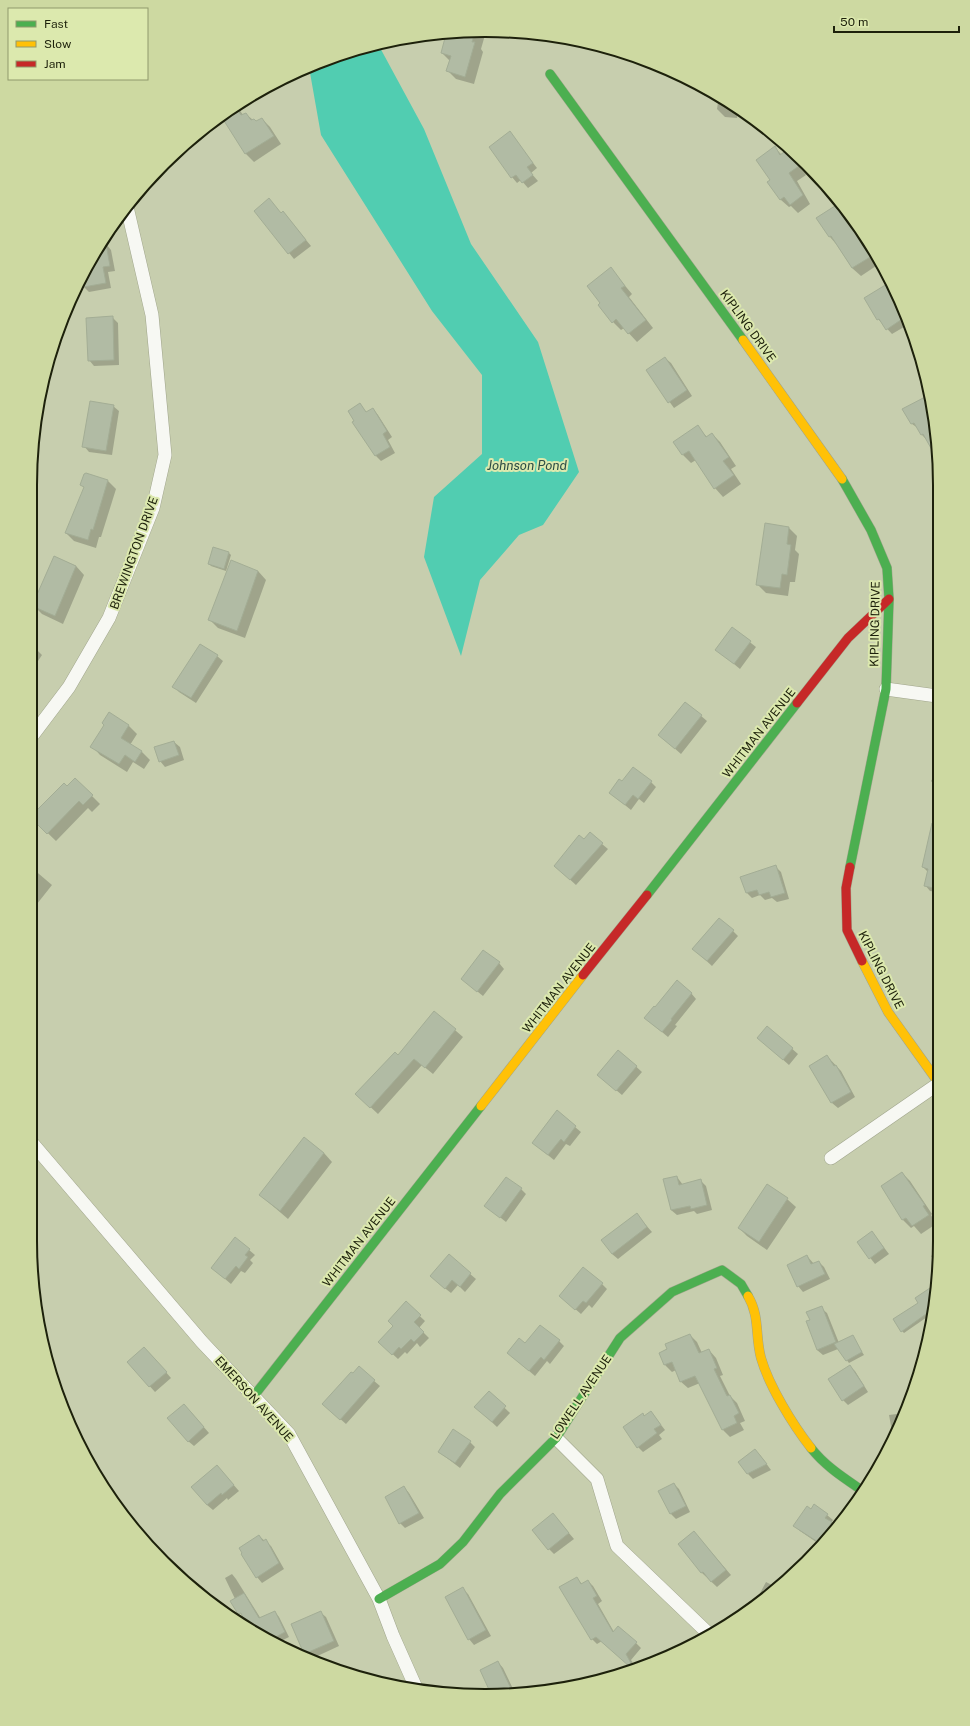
<svg xmlns="http://www.w3.org/2000/svg" width="970" height="1726" font-family="'Public Sans',sans-serif">
	<style>
		.water { fill: #51cdb1 }
		.shadow { fill: #0003 }
		.building { fill: #b1bba4; stroke: #a3ad95 }
		.lines { fill: none; stroke-linecap: round; stroke-linejoin: round }
		.street-casing { stroke: #a0a58c; stroke-width: 14 }
		.fast-casing { stroke: #a0a58c; stroke-width: 10 }
		.slow-casing { stroke: #a0a58c; stroke-width: 10 }
		.jam-casing { stroke: #a0a58c; stroke-width: 10 }
		.street { stroke: #f7f8f3; stroke-width: 13 }
		.fast { stroke: #4caf50; stroke-width: 9 }
		.slow { stroke: #ffc107; stroke-width: 9 }
		.jam { stroke: #c62828; stroke-width: 9 }
		.labels { text-anchor: middle; stroke-width: 4; stroke-linejoin: round; paint-order: stroke }
		.street-label { font-size: 12px; fill: #1d210b; stroke: #dce9ae }
		.water-label { font-size: 13px; font-style: italic; fill: #2c4c45; stroke: #dce9ae }
		.rim { fill: none; stroke: #1d210b; stroke-width: 2 }
	</style>
	<rect width="100%" height="100%" fill="#c7ceae"/>
	<path class="water" d="M378,44L424,129L471,244L538,342L579,472L543,525L519,535L480,580L461,656L424,557L434,497L482,454V375L432,311L321,135L309,67L367,45Z"/>
	<path class="shadow" d="M457,31L484,32L485,35L481,49L483,52L474,84L456,79L448,71L450,61L442,53L455,38Z
		M719,96L738,110L737,118L725,117L717,109Z
		M237,106L243,115L246,114L253,120L256,122L262,119L270,127L281,144L254,162L246,154L222,116Z
		M510,133L537,168L531,173L538,181L528,188L521,180L517,183L512,177Z
		M775,148L782,155L787,151L806,175L797,181L810,204L798,213L791,206L789,207L781,200L769,182L771,180Z
		M838,205L846,213L879,264L861,276L852,268L837,245L830,237Z
		M255,211L281,214L283,212L311,246L294,259Z
		M106,244L111,250L115,271L108,272L111,288L89,292L84,287L82,278Z
		M611,269L632,294L629,297L653,328L637,342L624,328L621,330L613,322L602,303Z
		M890,286L909,324L892,334L878,319Z
		M113,318L118,323L119,365L94,366L89,360Z
		M665,358L671,363L692,396L674,408L647,371Z
		M929,396L936,426V446L934,447L922,435L918,428L912,424Z
		M360,404L367,413L373,409L378,415L392,437L388,440L395,453L381,461L376,456L355,421Z
		M113,406L119,411L112,455L89,452L84,446Z
		M697,426L707,437L712,434L720,442L736,466L731,469L741,484L723,497L715,488L696,460L691,463L683,455Z
		M108,481L116,489L101,537H99L96,548L74,541L66,533L85,488L82,485Z
		M766,524L789,528L797,536L795,550L799,554L795,582H790L788,596L766,593L757,584Z
		M229,553L231,555L226,571L211,566L209,563Z
		M55,557L76,566L84,575L63,624L42,614L34,606Z
		M258,571L266,580L245,638L218,628L209,619Z
		M732,628L756,647L740,669L717,650Z
		M32,645L42,655L32,670Z
		M217,656L223,661L196,703L179,692L174,686Z
		M686,703L707,721L681,754L665,740Z
		M109,713L129,726L137,734L130,745L142,752L150,760L144,769L133,762L127,772L100,755L92,746L105,725Z
		M174,742L180,747L184,760L165,767L160,761Z
		M937,772V787L931,781Z
		M75,779L100,804L92,812L88,808L56,841L32,818Z
		M651,782L656,787L644,803L639,799L631,810L610,793L623,783Z
		M590,834L608,849L576,885L555,866Z
		M938,843V892L930,891L925,885L928,872L923,867Z
		M775,866L781,872L789,899L777,902L772,898L765,900L760,895L752,898L747,893Z
		M32,868L52,885L33,909Z
		M938,916V956L934,952L932,937H935L932,917Z
		M733,931L738,936L712,966L699,954Z
		M499,963L504,969L483,996L462,979Z
		M691,993L696,999L675,1025L677,1026L668,1037L645,1018L656,1008Z
		M434,1012L463,1037L433,1074L422,1065L378,1114L364,1101Z
		M767,1027L798,1054L789,1065L764,1043Z
		M619,1051L642,1072L622,1095L604,1080Z
		M827,1056L841,1071L855,1097L838,1108L832,1103L810,1066Z
		M557,1112L581,1132L570,1146L566,1144L554,1160L539,1148Z
		M324,1153L332,1162L288,1219L260,1195Z
		M902,1173L910,1181L932,1214L931,1215L936,1224L921,1234L914,1226L911,1228L903,1220L883,1186Z
		M677,1177L683,1185L700,1180L706,1186L712,1210L697,1214L694,1211L677,1215L671,1210L664,1180Z
		M521,1189L526,1194L506,1222L486,1206Z
		M787,1199L796,1207L767,1250L747,1236L739,1228Z
		M636,1214L652,1232L618,1259L612,1254Z
		M872,1232L889,1254L875,1264L858,1242Z
		M235,1238L255,1255L250,1260L253,1263L245,1273L241,1271L231,1284L212,1268Z
		M939,1250V1271L937,1279L932,1271L938,1267L931,1256Z
		M449,1256L476,1279L465,1292L458,1285L451,1293L437,1282Z
		M807,1256L814,1264L819,1262L824,1267L830,1279L803,1292L798,1286Z
		M602,1284L607,1289L592,1308L589,1305L581,1314L566,1301Z
		M930,1293L933,1299L930,1315L904,1333L902,1331L920,1303Z
		M406,1303L425,1321L419,1328L429,1338L420,1347L417,1343L407,1354L405,1352L398,1359L385,1347Z
		M821,1308L827,1313L839,1343L852,1336L864,1355L849,1363L838,1349L823,1355L817,1350L811,1320Z
		M690,1335L697,1342L702,1353L709,1350L716,1358L723,1375L720,1376L730,1396L737,1403L745,1421L740,1423L744,1430L730,1437L723,1430L700,1383L688,1388L680,1381L676,1370L672,1372L665,1365L660,1353Z
		M559,1341L564,1346L550,1364L547,1361L535,1376L508,1353L526,1344Z
		M150,1354L171,1378L155,1392L128,1362Z
		M849,1366L855,1371L868,1392L848,1405L843,1400Z
		M359,1368L380,1386L346,1424L329,1409Z
		M489,1393L510,1413L497,1427L481,1412Z
		M189,1410L209,1433L194,1446L188,1441Z
		M651,1412L665,1430L659,1435L662,1439L643,1452L638,1447L642,1414L645,1417Z
		M904,1413L893,1437L889,1415Z
		M470,1442L475,1447L460,1468L439,1452Z
		M760,1455L771,1470L753,1479L748,1474Z
		M217,1466L239,1491L228,1500L227,1498L213,1510L207,1505Z
		M674,1484L679,1489L690,1512L676,1519L671,1514Z
		M404,1487L409,1493L424,1518L405,1528L400,1523Z
		M811,1510L827,1515L833,1520L831,1523L836,1528L822,1546L800,1531L795,1526Z
		M553,1514L574,1539L554,1554L549,1549Z
		M694,1532L731,1575L717,1587L702,1573L679,1544Z
		M259,1536L271,1546L284,1569L262,1583L257,1577Z
		M232,1574L236,1579L261,1619L275,1612L279,1617L289,1637L275,1644L250,1630L225,1578Z
		M577,1578L582,1584L588,1581L593,1586L602,1601L598,1604L614,1632L636,1643L641,1648L631,1660L636,1668L634,1669L602,1641L597,1644L592,1639Z
		M766,1582L778,1588L761,1600L758,1597Z
		M462,1588L468,1594L491,1636L474,1645L469,1639Z
		M320,1612L326,1617L339,1646L311,1659L305,1653Z
		M498,1662L503,1668L516,1695L492,1694L481,1670Z"/>
	<path class="building" d="M456,31L475,32L472,42H475L465,77L446,71L451,56L441,53L446,34L454,37Z
		M236,107L241,115L246,113L251,120L254,119L256,121L262,118L274,136L245,154L221,116Z
		M510,131L533,163L527,167L533,175L522,183L516,175L511,178L489,147Z
		M775,146L780,155L787,150L799,166L789,173L803,195L790,205L784,197L780,200L767,182L770,180L756,160Z
		M269,198L281,213L283,211L306,240L288,254L254,211Z
		M838,204L872,256L852,268L831,236L829,237L816,218Z
		M105,238L110,266L103,267L106,283L78,288L91,257Z
		M611,267L625,286L621,288L646,320L628,334L616,319L612,323L598,305L600,303L587,286Z
		M887,284L888,286L890,285L905,317L886,330L879,319L877,320L864,298Z
		M113,316L114,360L88,361L86,318Z
		M665,357L687,390L668,403L646,370Z
		M929,395L936,426V457L923,434L921,435L914,423L911,424L902,409Z
		M90,401L114,405L106,451L82,447Z
		M360,403L366,412L373,408L387,431L383,434L390,447L375,456L352,422L354,421L348,411Z
		M698,425L706,437L712,433L729,457L723,461L734,475L714,489L689,451L682,455L673,442Z
		M86,473L108,480L93,530L91,529L88,540L65,533L84,487L80,485L84,474Z
		M765,523L789,527L787,544L791,545L787,575L782,574L780,588L756,585Z
		M213,547L229,552L224,569L208,564Z
		M54,556L76,566L55,616L32,606Z
		M231,560L258,571L237,631L208,620Z
		M732,627L751,641L734,664L715,650Z
		M200,644L218,655L191,698L172,687Z
		M685,702L702,715L675,749L658,735Z
		M109,712L129,725L121,738L142,751L135,762L125,755L119,764L90,747L104,725L102,723Z
		M174,741L179,755L159,762L154,747Z
		M633,767L652,781L638,799L633,795L625,805L609,793L619,779L622,781Z
		M75,778L93,795L83,805L79,801L47,834L32,819V815L64,783L67,786Z
		M932,823L938,824V889L924,886L928,869L922,867Z
		M590,832L603,843L570,880L554,866L579,835L584,839Z
		M776,865L785,893L771,897L769,892L759,895L757,890L746,893L740,877Z
		M719,918L734,930L707,961L692,949Z
		M483,950L500,962L477,992L461,979Z
		M677,980L692,993L671,1019L672,1020L662,1032L644,1018L654,1006L655,1007Z
		M434,1011L456,1029L425,1068L414,1059L370,1108L355,1094L395,1052L398,1055Z
		M767,1026L793,1048L783,1060L757,1038Z
		M618,1050L637,1066L616,1091L597,1075Z
		M827,1055L834,1066L836,1065L851,1092L831,1103L809,1066Z
		M557,1110L576,1126L564,1142L561,1139L548,1155L532,1143Z
		M304,1137L324,1153L280,1211L259,1195Z
		M902,1172L925,1205L923,1206L929,1215L912,1226L906,1218L902,1220L881,1186Z
		M677,1176L679,1185L701,1179L707,1205L691,1209L690,1206L671,1210L663,1179Z
		M506,1177L522,1188L500,1218L484,1206Z
		M767,1184L788,1198L759,1242L738,1228Z
		M637,1213L647,1227L612,1254L601,1240Z
		M872,1231L884,1248L869,1259L857,1242Z
		M235,1237L250,1249L245,1255L248,1257L239,1269L236,1266L225,1279L211,1268Z
		M449,1254L471,1273L460,1287L452,1280L445,1289L430,1276Z
		M807,1255L811,1264L819,1261L825,1274L797,1287L787,1265Z
		M583,1267L603,1283L586,1303L583,1301L575,1310L559,1296Z
		M936,1284L929,1319L926,1314L901,1332L893,1319L918,1303L915,1298Z
		M406,1301L421,1315L414,1322L424,1332L414,1342L411,1339L401,1349L399,1347L392,1355L378,1342L393,1326L388,1321Z
		M822,1306L836,1342L817,1350L806,1321L810,1320L806,1312Z
		M540,1325L560,1340L544,1360L541,1357L529,1371L507,1353L519,1338L525,1343Z
		M690,1334L699,1353L709,1349L717,1368L714,1369L727,1396L730,1395L739,1413L734,1416L737,1423L722,1430L695,1376L680,1382L672,1362L664,1365L659,1353L667,1349L665,1344Z
		M853,1335L862,1352L846,1361L834,1344Z
		M144,1347L167,1372L149,1387L127,1362Z
		M850,1365L864,1386L842,1401L828,1379Z
		M359,1366L375,1380L340,1420L322,1404L351,1372L353,1373Z
		M489,1391L506,1406L492,1422L474,1407Z
		M184,1404L204,1427L188,1442L167,1418Z
		M651,1411L661,1425L654,1429L657,1433L637,1448L623,1427L643,1413L644,1416Z
		M453,1429L471,1441L455,1463L438,1452Z
		M755,1449L767,1464L747,1474L738,1462Z
		M217,1465L234,1485L222,1495L221,1493L207,1505L191,1487Z
		M674,1483L686,1506L670,1514L658,1491Z
		M404,1486L419,1513L399,1524L385,1497Z
		M814,1504L828,1514L825,1518L832,1522L818,1542L793,1526L807,1506L811,1509Z
		M553,1513L569,1533L548,1550L532,1530Z
		M694,1531L726,1570L711,1582L703,1572L701,1573L678,1544Z
		M259,1535L263,1541L266,1539L279,1563L256,1578L241,1554L242,1553L239,1548Z
		M577,1577L581,1584L588,1580L597,1596L593,1598L613,1632L618,1626L637,1642L626,1654L632,1665L630,1667L596,1637L591,1640L559,1587Z
		M463,1587L486,1630L468,1640L445,1597Z
		M244,1593L259,1618L275,1611L285,1632L272,1639L275,1644L244,1626L246,1625L241,1613L238,1614L230,1601Z
		M321,1611L334,1641L304,1654L291,1624Z
		M498,1661L514,1695L491,1694L480,1670Z"/>
	<g class="lines">
		<g class="street-casing">
			<path id="street" d="M886,689L937,696
				M32,736L69,687L109,618L153,508L165,455L152,315L127,207
				M33,1144L202,1342L289,1434L379,1599L393,1636L417,1690
				M831,1158L938,1084
				M556,1438L597,1479L617,1546L711,1636"/>
		</g>
		<g class="fast-casing">
			<path id="fast" d="M550,74L743,340
				M842,479L871,530L887,568L889,599L886,689L850,867
				M647,895L797,703
				M253,1397L481,1106
				M811,1448C825,1466 844,1478 863,1491
				M379,1599L440,1564L463,1542L500,1494L556,1438L620,1338L672,1292L722,1270L741,1284L748,1296"/>
		</g>
		<g class="slow-casing">
			<path id="slow" d="M743,340L842,479
				M862,961L888,1012L938,1082
				M481,1106L583,975
				M748,1296C760,1316 755,1336 761,1358C769,1386 793,1425 811,1448"/>
		</g>
		<g class="jam-casing">
			<path id="jam" d="M797,703L848,638L889,599
				M850,867L846,888L847,930L862,961
				M583,975L647,895"/>
		</g>
		<use href="#street" class="street"/>
		<use href="#fast" class="fast"/>
		<use href="#slow" class="slow"/>
		<use href="#jam" class="jam"/>
	</g>
	<g class="labels">
		<g class="street-label">
			<text transform="translate(748 326) rotate(54)" y="4">KIPLING DRIVE</text>
			<text transform="translate(134 553) rotate(-70)" y="4">BREWINGTON DRIVE</text>
			<text transform="translate(875 624) rotate(-89)" y="4">KIPLING DRIVE</text>
			<text transform="translate(759 733) rotate(-52)" y="4">WHITMAN AVENUE</text>
			<text transform="translate(881 970) rotate(63)" y="4">KIPLING DRIVE</text>
			<text transform="translate(559 988) rotate(-52)" y="4">WHITMAN AVENUE</text>
			<text transform="translate(359 1242) rotate(-52)" y="4">WHITMAN AVENUE</text>
			<text transform="translate(581 1397) rotate(-56)" y="4">LOWELL AVENUE</text>
			<text transform="translate(254 1399) rotate(48)" y="4">EMERSON AVENUE</text>
		</g>
		<g class="water-label">
			<text x="527" y="470">Johnson Pond</text>
		</g>
	</g>
	<path d="M0 0H970V1726H0ZM485 37H485A448 448 0 0 1 933 485V1241A448 448 0 0 1 485 1689H485A448 448 0 0 1 37 1241V485A448 448 0 0 1 485 37Z" fill="#cdd9a1" fill-rule="evenodd"/>
	<path class="rim" d="M485 37H485A448 448 0 0 1 933 485V1241A448 448 0 0 1 485 1689H485A448 448 0 0 1 37 1241V485A448 448 0 0 1 485 37Z"/>
	<rect x="8" y="8" width="140" height="72" fill="#dce9ae" stroke="#90996d"/>
	<rect x="16" y="21" width="20" height="6" fill="#4caf50" stroke="#90996d"/>
	<text x="44" y="28" font-size="12" fill="#1d210b">Fast</text>
	<rect x="16" y="41" width="20" height="6" fill="#ffc107" stroke="#90996d"/>
	<text x="44" y="48" font-size="12" fill="#1d210b">Slow</text>
	<rect x="16" y="61" width="20" height="6" fill="#c62828" stroke="#90996d"/>
	<text x="44" y="68" font-size="12" fill="#1d210b">Jam</text>
	<path d="M834 26v6h125v-6" fill="none" stroke="#1d210b" stroke-width="2"/>
	<text x="840" y="26" font-size="12" fill="#1d210b" stroke="#dce9ae" stroke-width="3" paint-order="stroke">50 m</text>
</svg>
